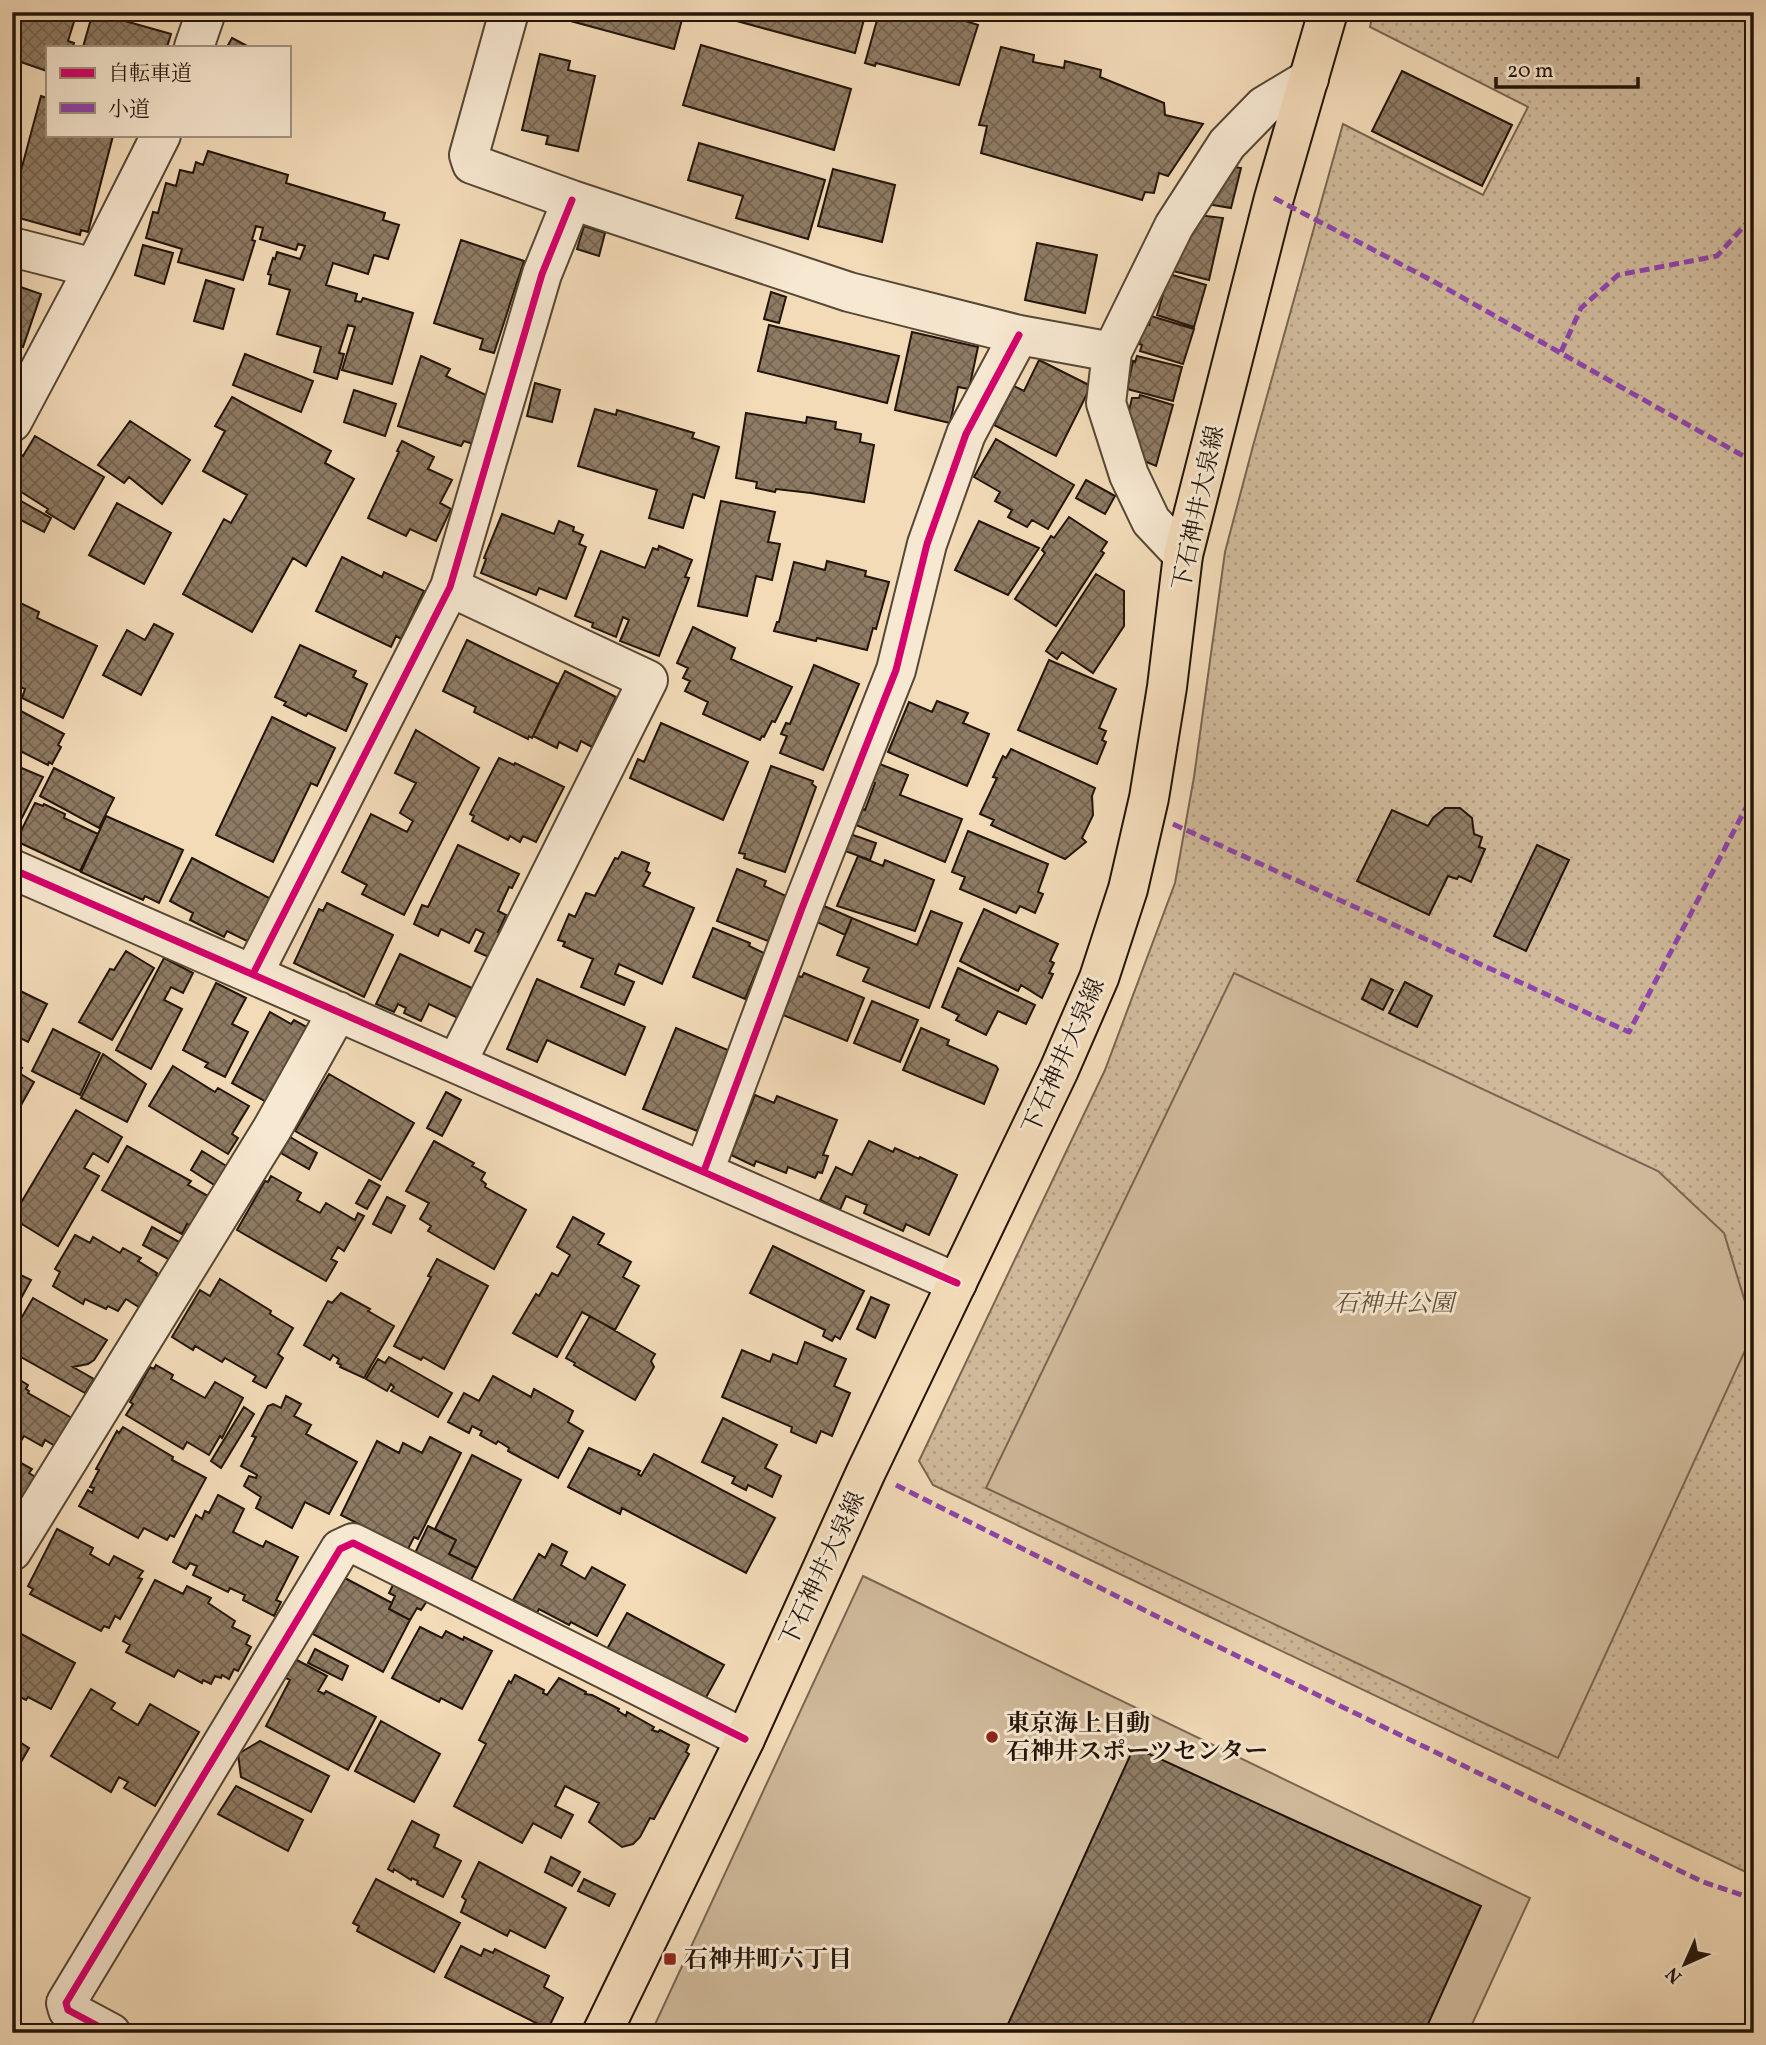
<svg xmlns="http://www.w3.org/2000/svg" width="1766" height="2045" font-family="Vollkorn,'Noto Serif JP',serif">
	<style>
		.park { fill: url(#park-dots); stroke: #786652; stroke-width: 2 }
		.pitch { fill: #cfb99a; stroke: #786652; stroke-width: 2 }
		.building { fill: url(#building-cross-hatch); stroke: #221409; stroke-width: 2 }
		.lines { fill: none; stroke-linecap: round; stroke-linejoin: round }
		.minor-casing { stroke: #564635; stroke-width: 42 }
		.major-casing { stroke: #221409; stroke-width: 42 }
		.minor { stroke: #f7e8d1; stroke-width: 38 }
		.major { stroke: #f3dbb8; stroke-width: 38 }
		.quiet { stroke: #8e44ad; stroke-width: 5; stroke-dasharray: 10 5; stroke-linecap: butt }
		.cycleway-casing { stroke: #f7e8d1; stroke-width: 11 }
		.cycleway { stroke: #d6006c; stroke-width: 7 }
		.poi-dot { fill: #8f2418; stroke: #f7e8d1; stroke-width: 2.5 }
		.labels { text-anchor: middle; stroke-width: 6; stroke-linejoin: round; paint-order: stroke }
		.street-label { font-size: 24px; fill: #221409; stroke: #f7e8d1 }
		.park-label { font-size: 24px; font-style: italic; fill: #5f4e3c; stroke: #f7e8d1 }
		.poi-label { font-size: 24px; font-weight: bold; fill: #221409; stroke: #f7e8d1; text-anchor: start }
	</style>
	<defs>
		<pattern id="park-dots" width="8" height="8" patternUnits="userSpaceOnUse" patternTransform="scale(1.75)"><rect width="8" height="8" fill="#cfb99a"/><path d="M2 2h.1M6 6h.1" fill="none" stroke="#b19e83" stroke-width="1.8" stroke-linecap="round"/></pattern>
		<pattern id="building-cross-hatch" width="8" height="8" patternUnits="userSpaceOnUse" patternTransform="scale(1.75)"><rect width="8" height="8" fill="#8f7b64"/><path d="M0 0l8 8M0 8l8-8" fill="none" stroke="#746451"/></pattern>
	</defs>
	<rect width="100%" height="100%" fill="#f3dbb8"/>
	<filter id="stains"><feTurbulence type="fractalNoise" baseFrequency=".00286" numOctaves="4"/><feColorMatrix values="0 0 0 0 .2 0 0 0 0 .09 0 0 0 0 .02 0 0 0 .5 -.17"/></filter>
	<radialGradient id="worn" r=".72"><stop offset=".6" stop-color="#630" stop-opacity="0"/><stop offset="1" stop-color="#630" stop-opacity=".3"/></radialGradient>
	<path class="park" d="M1373,12H1754V1876L933,1485L919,1461L1105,1070L1175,883L1194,777L1225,552L1253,446L1343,124L1483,195L1528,107L1370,27Z"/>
	<path class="pitch" d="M1234,973L1658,1171L1724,1233L1754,1331L1558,1758L986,1488Z
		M863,1576L1530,1898L1468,2033H651Z"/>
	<path class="building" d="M12,12H77L68,41L74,43L73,47H47V71L15,60L12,63Z
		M93,12L171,34L167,47H83Z
		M553,12H684L674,49L552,16Z
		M735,12H866L855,53L733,20Z
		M907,12H937L978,25L959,85L876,63L875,66L865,63L879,13L904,20Z
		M232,38L249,47H227Z
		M701,45L851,89L834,150L683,105Z
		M1001,47L1034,55L1033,62L1064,68L1065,61L1101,70L1100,77L1164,103L1165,115L1203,124L1168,176L1159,173L1154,193L1145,192L1142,200L981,153L987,126L979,125Z
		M540,54L570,61L568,70L595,76L578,151L546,144L548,136L522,130Z
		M1402,71L1512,125L1482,186L1372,131Z
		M41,96L47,98V135L113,136L88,232L81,230L80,235L12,216V204Z
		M12,105L20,107L12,137Z
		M699,143L825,180L808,239L736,218L743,196L688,180Z
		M208,151L288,175L286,183L385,213L383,220L399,225L388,259L374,255L368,274L333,263L326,285L357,294L355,301L361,302L363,298L413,313L392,384L342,370L355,327L348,325L339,353L344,354L337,379L314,372L321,347L277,334L290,290L269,284L271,275L268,274L273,258L275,259L277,252L300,259L305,246L298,244L296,250L260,239L263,228L256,226L252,240L255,241L243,280L178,262L182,249L146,238L153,212L158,213L166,183L176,186L180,170L193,173L196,162L203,165Z
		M1234,167L1241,168L1231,208L1207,204Z
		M833,169L895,185L882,242L818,226Z
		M1198,215L1223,218L1209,280L1173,271Z
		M584,226L605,233L599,256L577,249Z
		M461,240L524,261L494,353L480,349L483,339L434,323Z
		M1037,243L1097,255L1085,313L1025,300Z
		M143,245L173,253L164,284L135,275Z
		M1169,274L1206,285L1194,327L1157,315Z
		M206,280L234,289L223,329L194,321Z
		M12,284L41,294L23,347L12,343Z
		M771,292L786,297L779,323L764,319Z
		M1151,316L1194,329L1183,364L1140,351L1142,345L1139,344L1145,324L1149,325Z
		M769,325L899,356L887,403L758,371Z
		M912,332L978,347L969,389L958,387L950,423L895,410Z
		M245,354L313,381L301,412L233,385Z
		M421,356L450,369L446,376L486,395L485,399L489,401L473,444L464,441L461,446L398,426Z
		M1137,356L1182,367L1173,401L1127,389L1133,361L1135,362Z
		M1039,360L1091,386L1056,456L994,425L1014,386L1024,391Z
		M535,383L560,390L552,422L527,416Z
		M354,390L396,404L385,436L344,422Z
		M1140,395L1173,405L1156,466L1144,461L1128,415L1132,398H1139Z
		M232,397L331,451L325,463L354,479L306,566L293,558L252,632L183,594L224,519L231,523L247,495L203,471L225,431L215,426Z
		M595,409L616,415L617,410L694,433L692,438L719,447L704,498L693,494L683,528L649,518L657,490L578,466Z
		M746,413L806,423L807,417L836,422L835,429L861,434L860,442L874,445L864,502L811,493L776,489L775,492L756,488L757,482L736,478Z
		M130,421L190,460L162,504L129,477L124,483L98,465Z
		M35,436L104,477L74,529L46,512L48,509L12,486V476L17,469L12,467L20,454L23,456Z
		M996,439L1074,485L1048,529L1032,520L1027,527L1008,517L1012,510L995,501L1000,492L974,477Z
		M402,441L434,457L428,469L452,480L440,503L451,509L436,541L410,529L406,536L368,518L399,452L397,451Z
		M1086,480L1115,496L1105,514L1076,498Z
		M21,501L51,518L44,532L13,516Z
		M721,501L775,512L768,542L780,544L772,580L756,576L747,616L698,606Z
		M117,503L171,533L144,584L89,555Z
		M502,514L554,534L559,521L574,527L573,531L583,535L579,544L586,547L566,599L539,588L536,595L481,573L486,559L484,558Z
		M1069,517L1107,542L1101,551L1104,553L1056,626L1015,599L1045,553L1042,550L1051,536L1054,538Z
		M979,521L1039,548L1008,595L955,570Z
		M659,546L692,560L685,577L689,578L659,656L620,641L629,620L623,617L616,637L592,627L593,623L575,616L601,551L645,568L653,548L658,550Z
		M342,557L382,577L384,572L424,591L401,639L396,636L391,647L316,611Z
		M12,559L18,562L16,566L20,567L13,580Z
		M827,561L866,571L865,576L889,582L876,629L873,628L867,650L817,638L816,641L774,631L777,622H779L794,562L825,570Z
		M1096,574L1124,591V626L1093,673L1062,652L1057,659L1046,651Z
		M12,599L39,612L37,618L97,646L63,718L22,698L25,689L12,683Z
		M154,624L173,634L141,695L103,675L127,630L145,640Z
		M693,627L735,648L731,659L792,687L775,722L772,721L764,737L762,736L760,740L703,714L708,702L685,691L690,681L683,678L688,668L677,663Z
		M467,640L558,684L532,738L529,736L528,739L474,712L476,707L443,691Z
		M300,645L356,671L353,677L367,684L346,731L308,713L306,716L284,705L286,702L275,697Z
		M1049,660L1116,689L1099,728L1106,731L1102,740L1106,742L1097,764L1018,730Z
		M814,665L859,684L823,770L780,753L787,736L781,734L786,723L790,724Z
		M565,671L616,697L592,747L581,741L577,751L559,742L557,748L533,736Z
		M937,701L968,713L963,723L989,734L967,786L888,752L909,702L932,712Z
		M17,709L64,734L58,745L61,747L52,764L49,762L48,765L12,747V719Z
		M272,717L335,748L317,786L311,783L273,862L216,835Z
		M661,723L748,762L723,820L630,778L638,759L644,762Z
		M416,730L479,768L404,915L362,894L367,885L342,872L371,814L407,832L413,821L400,813L416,783L395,773Z
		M1011,749L1095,788L1092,796L1093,815L1082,838L1086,842L1065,859L991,825L994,820L980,814L997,778L993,777L1003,756L1006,758Z
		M499,758L514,765L515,763L564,787L536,842L523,836L520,842L510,836L508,840L472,821L474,816L470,814Z
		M877,763L908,775L900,795L962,819L945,862L856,825L863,809L865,810L875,783L870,781Z
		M12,764L43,777L12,837Z
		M771,766L813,781L812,784L816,787L785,872L744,858L745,854L739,853Z
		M54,768L114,798L99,828L40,796Z
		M35,803L43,806L44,804L65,814L64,818L98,834L80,871L16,841Z
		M1445,808H1460L1472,818L1474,834L1482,837L1479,847L1485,849L1471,882L1459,876L1457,879L1448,876L1429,915L1357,881L1392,810L1428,826L1433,818Z
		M106,816L183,850L159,903L145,896L143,900L81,872Z
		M968,831L1048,864L1038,892L1043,894L1035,913L1020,906L1016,913L960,889L965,877L952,872Z
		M850,834L876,843L870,860L845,851Z
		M458,845L519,874L512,888L509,887L498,911L506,915L498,932L502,934L491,958L475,951L484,933L476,929L469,943L441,929L438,936L414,924L422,905L428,907Z
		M1537,845L1569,860L1526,951L1494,936Z
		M622,852L649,863L646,871L650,873L643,886L694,908L662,984L619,964L615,974L634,982L624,1005L581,987L593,959L563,946L565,942L558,940L569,914L575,917L586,893L595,896L615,858L618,859Z
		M858,856L883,866L885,860L934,880L915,931L837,906Z
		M192,858L271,899L249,942L227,931L224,937L190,920L193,913L170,901Z
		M737,869L766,881L764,886L786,896L768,941L717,921Z
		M327,903L393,935L364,997L294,963L319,909L323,911Z
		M824,906L852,918L845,935L817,922Z
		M984,909L1058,944L1050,961L1054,963L1049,973L1053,974L1042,998L1021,985L1018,991L960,961Z
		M931,911L962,923L929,1008L863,981L869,968L837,955L852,918L917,945Z
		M713,928L750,943L749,946L764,953L745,999L693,977Z
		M126,951L154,968L112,1040L79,1022L110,969L114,970Z
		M400,954L474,989L460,1019L429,1004L421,1021L404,1013L406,1008L398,1004L394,1012L376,1004Z
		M164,958L193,973L183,993L171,987L164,1000L182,1009L151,1069L116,1050Z
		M958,968L1035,1005L1026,1024L998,1011L986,1035L956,1020L959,1015L942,1007Z
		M804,973L864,998L847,1041L783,1015L798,976L802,977Z
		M537,979L645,1027L625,1075L547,1040L537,1062L507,1049Z
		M1371,979L1393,990L1383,1010L1362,999Z
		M1405,982L1432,996L1417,1027L1389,1013Z
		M216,983L246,998L232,1024L248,1032L225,1077L205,1067L208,1063L183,1050Z
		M12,987L47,1004L28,1042L12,1034Z
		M872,1001L918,1020L900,1062L854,1043Z
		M270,1012L291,1024L294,1020L316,1032L270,1104L232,1083Z
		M676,1028L730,1051L697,1131L643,1109Z
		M921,1028L949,1040L947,1045L996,1066L998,1069L984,1104L903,1070Z
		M53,1029L100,1053L80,1095L32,1071Z
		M103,1054L146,1084L127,1122L81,1098Z
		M12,1063L22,1068L19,1073L34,1082L12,1121Z
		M173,1066L215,1092L218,1088L249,1106L232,1134L238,1138L228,1154L149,1106Z
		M329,1074L414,1123L381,1180L295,1131Z
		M446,1092L461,1100L442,1136L427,1128Z
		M755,1095L774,1103L777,1096L837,1120L823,1155L828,1156L822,1173L818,1172L815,1178L788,1167L786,1173L756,1161L754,1166L731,1155Z
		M76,1110L122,1137L108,1162L93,1153L84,1168L99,1176L58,1246L12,1218Z
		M290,1137L317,1153L309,1169L281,1153Z
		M434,1141L474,1163L472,1166L485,1173L481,1180L486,1184L485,1187L526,1210L494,1269L428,1231L431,1226L420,1219L429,1203L406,1191Z
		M869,1141L893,1152L895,1148L919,1159L920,1157L957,1175L929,1235L906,1224L903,1231L864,1213L867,1205L846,1196L840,1210L820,1200L836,1167L852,1175Z
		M127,1146L191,1181L188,1185L208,1196L192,1227L187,1224L182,1234L102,1190Z
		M202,1151L228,1167L216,1186L191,1170Z
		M271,1176L301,1193L297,1200L320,1213L326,1203L355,1220L358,1213L364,1216L344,1251L338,1247L331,1259L337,1262L326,1281L237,1230L265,1181L268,1182Z
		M369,1180L380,1186L367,1209L356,1203Z
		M387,1197L405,1206L391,1233L373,1224Z
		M573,1217L604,1234L598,1244L631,1262L623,1277L639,1286L615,1330L582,1312L557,1357L513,1333L536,1294L539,1296L552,1273L558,1276L570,1255L557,1247Z
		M152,1227L181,1243L172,1261L143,1245Z
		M75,1235L90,1243L93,1237L120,1253L123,1248L141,1258L138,1261L157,1273L156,1275L160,1278L142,1309L126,1299L118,1311L108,1306L106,1309L85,1299L83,1304L53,1286L60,1272L55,1269Z
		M773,1246L864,1291L840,1339L835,1336L832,1341L823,1336L825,1330L750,1293Z
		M437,1259L488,1286L444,1369L423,1357L421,1360L394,1346L431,1277L428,1276Z
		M12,1271L31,1280L12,1315Z
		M220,1279L271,1311L270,1314L293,1328L278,1354L283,1358L266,1388L253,1381L256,1376L225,1358L222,1362L195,1346L193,1350L172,1337L200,1290L210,1296Z
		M341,1293L370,1309L368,1311L394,1326L364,1378L340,1367L341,1365L337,1363L339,1359L333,1355L330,1360L304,1345L328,1301L332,1303Z
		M871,1297L889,1305L875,1338L857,1329Z
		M33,1298L107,1340L94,1360L88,1364L73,1367L94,1379L85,1393L12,1352L15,1341L12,1339V1334Z
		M590,1316L655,1354L651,1361L654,1367L635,1400L574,1365L575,1363L566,1358Z
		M805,1342L846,1359L834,1386L850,1393L832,1436L821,1431L816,1443L791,1432L792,1427L722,1397L742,1350L770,1362L773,1354L797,1364Z
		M389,1357L452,1393L438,1417L391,1391L394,1387L391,1384L387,1391L366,1379L378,1359L385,1363Z
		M156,1365L173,1375L171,1379L205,1398L215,1382L243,1398L222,1438L220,1436L209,1455L187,1442L183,1449L126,1415L133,1404L130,1402L150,1367L154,1369Z
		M12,1375L28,1385L26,1389L29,1391L28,1393L72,1418L55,1446L45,1440L42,1446L24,1436L19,1444L12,1441Z
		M493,1376L531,1397L534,1389L573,1411L568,1422L583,1431L558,1478L508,1451L509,1448L498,1441L496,1444L480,1435L482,1431L472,1426L469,1433L448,1422L464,1393L479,1401Z
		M286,1396L301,1404L294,1416L311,1425L306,1434L357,1462L329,1514L305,1502L292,1528L256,1508L261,1497L244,1486L249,1476L256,1478L257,1475L241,1466L256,1437L252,1436L268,1406L273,1404L281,1408Z
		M244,1407L254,1414L221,1468L211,1461Z
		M723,1418L777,1445L765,1468L781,1476L772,1497L748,1485L746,1490L732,1483L735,1477L702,1462Z
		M123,1427L173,1457L172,1460L206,1478L174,1537L170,1535L167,1540L144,1528L138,1538L79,1506L88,1490L92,1493L94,1488L90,1487L99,1470L96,1469L117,1431L119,1433Z
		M430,1437L461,1453L418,1539L414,1537L408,1549L341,1515L377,1441L399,1453L403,1443L422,1453Z
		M589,1448L640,1471L638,1474L641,1476L654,1454L775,1518L746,1573L622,1508L620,1514L568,1487Z
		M472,1455L521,1480L477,1568L449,1554L456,1540L435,1529Z
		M12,1458L32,1469L29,1473L37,1478L16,1511L12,1510Z
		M218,1495L244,1509L233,1532L263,1547L266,1541L298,1557L276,1600L281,1602L274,1616L243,1600L245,1595L230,1588L228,1592L193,1575L197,1566L190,1563L186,1569L173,1562L196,1515L202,1519L205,1511L209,1513Z
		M428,1526L456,1540L449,1554L477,1568L470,1582L415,1553Z
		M57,1529L93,1548L90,1554L109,1565L114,1556L143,1571L138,1578L142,1579L120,1619L115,1616L109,1628L104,1626L101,1631L30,1594L33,1589L28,1586Z
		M552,1544L567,1552L561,1565L585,1579L592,1567L625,1585L597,1636L571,1622L569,1625L539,1609L537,1613L513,1600L539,1554L545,1558Z
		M343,1577L392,1603L389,1609L410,1620L383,1672L313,1634Z
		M155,1580L183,1594L187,1586L211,1598L208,1603L235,1621L232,1627L250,1636L246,1644L251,1647L238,1671L234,1669L229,1679L222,1675L221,1678L215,1676L211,1684L203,1680L202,1683L178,1670L174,1677L126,1652L130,1645L123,1641Z
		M394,1583L427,1601L421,1610L417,1608L410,1620L389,1609L395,1596L389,1593Z
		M627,1613L724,1665L704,1701L607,1649Z
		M420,1627L442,1638L446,1631L463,1640L464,1637L492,1651L462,1709L441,1698L439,1702L392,1678Z
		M12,1629L75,1663L51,1709L28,1697L26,1700L12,1693Z
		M315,1649L348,1666L342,1680L308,1663Z
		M293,1658L327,1676L318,1691L324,1694L326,1691L376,1717L348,1770L266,1726L290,1680L284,1677Z
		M515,1675L544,1690L543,1693L547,1695L559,1678L586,1692L585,1694L592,1695L619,1709L618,1711L626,1716L627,1712L654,1727L652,1730L658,1732L660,1730L689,1745L686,1752L689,1754L654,1819L650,1818L640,1837L633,1844L622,1847L589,1822L599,1803L565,1786L555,1806L573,1815L561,1838L533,1823L522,1843L454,1806L486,1744L479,1740L509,1681L511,1683Z
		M91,1689L115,1703L111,1709L138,1725L150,1704L199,1732L155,1806L124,1788L128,1782L119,1777L111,1792L51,1756Z
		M381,1721L440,1754L414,1802L355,1771Z
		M12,1737L29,1748L17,1769L12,1766Z
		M260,1741L329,1776L311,1812L241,1777L238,1754Z
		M1134,1747L1481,1906L1424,2033H1004Z
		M236,1786L303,1820L288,1851L218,1814Z
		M412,1821L439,1835L434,1847L461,1861L443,1897L417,1884L418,1881L412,1878L411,1880L394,1869L393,1872L388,1869Z
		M551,1857L580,1872L572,1886L545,1872Z
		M479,1862L566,1908L545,1948L510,1930L507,1936L461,1912L466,1900L462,1897Z
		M376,1879L460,1923L434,1972L357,1931L359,1926L353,1923Z
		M584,1879L615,1894L609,1906L578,1891Z
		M461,1946L481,1956L484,1949L493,1953L495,1949L549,1976L544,1987L563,1998L548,2029L445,1977Z"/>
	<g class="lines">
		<g class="minor-casing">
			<path id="minor" d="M509,12L469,155L472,164L572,200L849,292L1019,335L1112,352
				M194,47L206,12
				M12,247L94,268
				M12,422L94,268L161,135
				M1183,555L1151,521L1129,475L1106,403L1112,352L1174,226L1227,144L1264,106L1309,79
				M450,587L648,680L457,1062
				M12,869L957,1283
				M253,974L450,587L542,274L572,200
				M704,1171L802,908L896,670L927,544L966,434L1019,335
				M12,1551L272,1129L338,1011
				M111,2033L68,2010L66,2003L340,1549L353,1543L745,1739"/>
		</g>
		<g class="major-casing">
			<path id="major" d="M602,2033L745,1739L866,1472L1059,1070L1099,978L1128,889L1149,798L1167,687L1183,555L1274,198L1328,12"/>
		</g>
		<use href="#minor" class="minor"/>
		<use href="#major" class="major"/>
		<path class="quiet" d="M1274,198L1433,281L1754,462
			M1561,352L1581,308L1618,275L1717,256L1754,215
			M1173,824L1629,1032L1749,802L1754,772
			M896,1485L1190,1633L1703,1882L1754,1899"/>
		<g class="cycleway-casing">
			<path id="cycleway" d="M12,869L957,1283
				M253,974L450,587L542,274L572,200
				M704,1171L802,908L896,670L927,544L966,434L1019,335
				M111,2033L68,2010L66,2003L340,1549L353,1543L745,1739"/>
		</g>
		<use href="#cycleway" class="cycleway"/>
	</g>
	<g class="poi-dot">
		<circle cx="992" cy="1737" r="7"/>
		<rect x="663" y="1952" width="14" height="14" rx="3.5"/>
	</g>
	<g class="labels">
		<g class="street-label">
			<text transform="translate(1198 508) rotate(-78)" y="8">下石神井大泉線</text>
			<text transform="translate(1063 1056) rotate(-66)" y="8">下石神井大泉線</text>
			<text transform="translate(822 1569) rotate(-65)" y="8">下石神井大泉線</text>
		</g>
		<g class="park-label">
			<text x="1394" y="1311">石神井公園</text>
		</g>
		<g class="poi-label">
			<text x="1006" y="1731">東京海上日動<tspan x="1006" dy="28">石神井スポーツセンター</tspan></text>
			<text x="684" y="1967">石神井町六丁目</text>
		</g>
	</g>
	<rect width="1766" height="2045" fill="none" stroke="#f3dbb8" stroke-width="42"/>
	<rect x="14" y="14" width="1738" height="2017" fill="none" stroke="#221409" stroke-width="3.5"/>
	<rect x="21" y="21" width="1724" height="2003" fill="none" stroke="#221409" stroke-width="2"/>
	<rect x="46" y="46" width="245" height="91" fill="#f7e8d1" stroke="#a29381" stroke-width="2"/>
	<rect x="60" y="68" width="35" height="10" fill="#d6006c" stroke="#a29381" stroke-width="2"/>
	<text x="108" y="80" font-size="21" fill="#221409">自転車道</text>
	<rect x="60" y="103" width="35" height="10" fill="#8e44ad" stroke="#a29381" stroke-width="2"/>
	<text x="108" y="116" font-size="21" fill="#221409">小道</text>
	<g transform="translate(1685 1964) rotate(225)" stroke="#f7e8d1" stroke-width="5" paint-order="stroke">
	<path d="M0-5L12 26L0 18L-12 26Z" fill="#221409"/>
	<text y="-10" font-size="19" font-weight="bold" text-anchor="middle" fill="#221409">N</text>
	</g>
	<path d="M1496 77v10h142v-10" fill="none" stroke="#221409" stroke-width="3.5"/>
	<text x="1507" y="77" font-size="21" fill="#221409" stroke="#f7e8d1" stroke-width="5" paint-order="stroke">20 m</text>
	<rect width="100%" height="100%" filter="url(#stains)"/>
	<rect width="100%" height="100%" fill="url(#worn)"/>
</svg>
